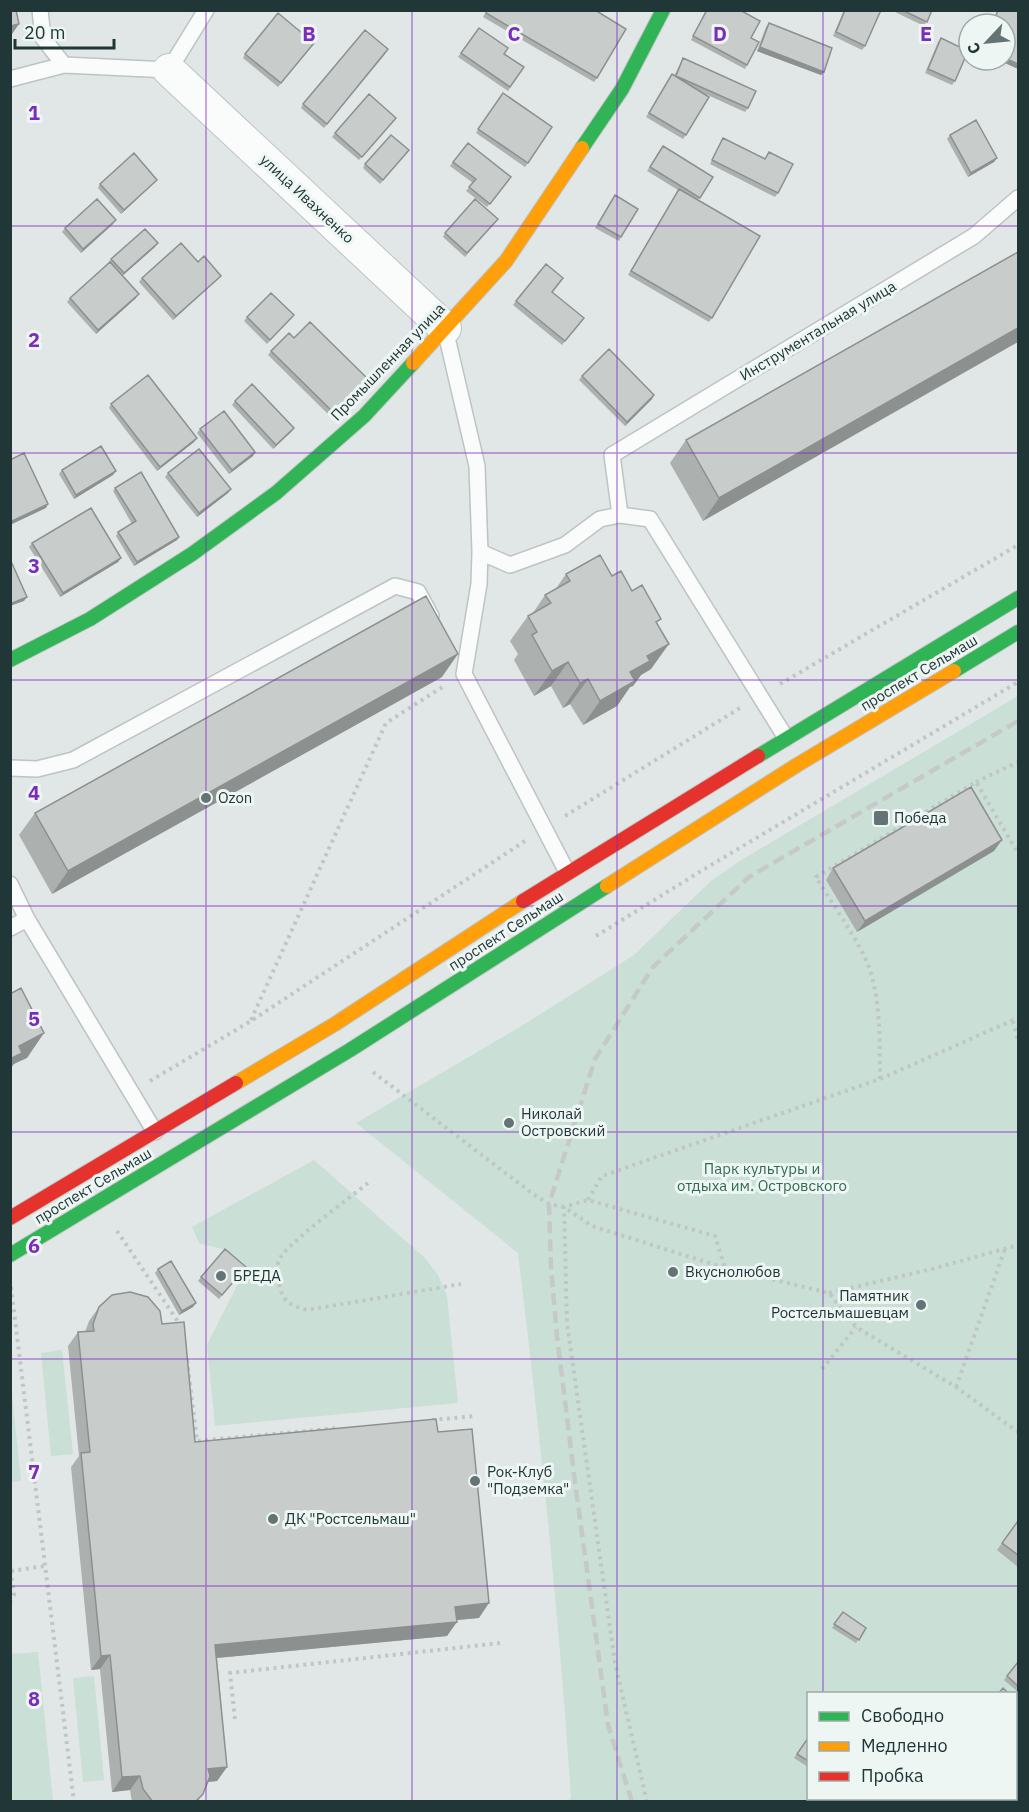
<svg xmlns="http://www.w3.org/2000/svg" width="1029" height="1812" font-family="'IBM Plex Sans',sans-serif">
	<style>
		.green { fill: #cadfd6; fill-rule: evenodd }
		.lines { fill: none; stroke-linecap: round; stroke-linejoin: round }
		.lane-casing { stroke: #bec3c3; stroke-width: 18 }
		.street-casing { stroke: #bec3c3; stroke-width: 34 }
		.fast-casing { stroke: #bec4c3; stroke-width: 16 }
		.slow-casing { stroke: #bec4c3; stroke-width: 16 }
		.jam-casing { stroke: #bec4c3; stroke-width: 16 }
		.path { stroke: #bfc7c6; stroke-width: 4; stroke-dasharray: 3 4.5; stroke-linecap: butt }
		.lane { stroke: #fafbfb; stroke-width: 15 }
		.street { stroke: #fafbfb; stroke-width: 32 }
		.fast { stroke: #30b455; stroke-width: 14 }
		.slow { stroke: #ff9f0a; stroke-width: 14 }
		.jam { stroke: #e5322d; stroke-width: 14 }
		.rail { stroke: #c5c9c9; stroke-width: 4.5; stroke-dasharray: 12 6; stroke-linecap: butt }
		.wall { fill: #acb0af }
		.shaded-wall { fill: #8c908f }
		.building { fill: #c8cdcc; stroke: #8c908f; stroke-width: 1.5 }
		.grid { fill: none; stroke: #7b2cbf; stroke-width: 1.5; stroke-opacity: 0.55 }
		.poi-dot { fill: #647474; stroke: #eef6f4; stroke-width: 2 }
		.labels { text-anchor: middle; stroke-width: 6; stroke-linejoin: round; paint-order: stroke }
		.street-label { font-size: 15px; fill: #213737; stroke: #eef6f4 }
		.poi-label { font-size: 15px; fill: #213737; stroke: #eef6f4; text-anchor: start }
		.park-label { font-size: 15px; fill: #2e6b54; stroke: #eef6f4 }
		.grid-label { font-size: 20px; text-anchor: middle; font-weight: bold; fill: #7b2cbf; stroke: #eef6f4; stroke-width: 6; stroke-linejoin: round; paint-order: stroke }
	</style>
	<rect width="100%" height="100%" fill="#e1e6e6"/>
	<path class="green" d="M1018,696V1801H569L571,1797C559,1615 540,1434 518,1253L356,1123L520,1027L634,955L711,881L738,862ZM808,1694H1016V1798H808Z
		M314,1160L424,1257L438,1275L447,1296L458,1403L215,1426L207,1345L246,1268L222,1249L199,1243L192,1227Z
		M62,1350L73,1454L51,1456L41,1353Z
		M10,1376L21,1481L11,1482H10Z
		M38,1652L53,1801H11V1654Z
		M94,1676L104,1780L83,1782L73,1678Z"/>
	<g class="lines">
		<g class="lane-casing">
			<path id="lane" d="M40,10L43,38L64,65L169,70L206,10
				M10,79L64,65
				M445,329L477,466L480,552L479,584L464,674L567,872
				M620,515L612,455L974,236L1018,198
				M480,552L510,565L565,545L600,519L620,515L650,519L786,738
				M10,768L37,769L73,760L395,586L418,592L431,616
				M10,884L27,919L155,1132
				M10,928L27,919"/>
		</g>
		<g class="street-casing">
			<path id="street" d="M169,70L445,328"/>
		</g>
		<g class="fast-casing">
			<path id="fast" d="M582,148L622,89L663,10
				M10,660L90,619L192,554L276,493L364,416L413,363
				M954,671L1018,632
				M758,756L1018,598
				M10,1255L350,1050L607,886"/>
		</g>
		<g class="slow-casing">
			<path id="slow" d="M413,363L506,261L582,148
				M607,886L797,765L954,671
				M236,1083L335,1024L523,901"/>
		</g>
		<g class="jam-casing">
			<path id="jam" d="M523,901L758,756
				M10,1218L236,1083"/>
		</g>
		<path class="path" d="M780,684L1018,545
			M976,782L1018,762
			M565,816L740,708
			M596,936L706,868L1018,682
			M251,1020L386,723L444,686
			M1013,1021L1018,1041
			M373,1072L533,1194L549,1204L564,1207L592,1226L725,1268L829,1293L856,1327L956,1387L1018,1432
			M880,1079C879,1040 882,997 866,960C854,934 831,902 816,877L976,782L1018,853
			M150,1081L251,1021L525,841
			M368,1183C352,1196 285,1245 279,1260C276,1268 277,1275 279,1283C282,1302 290,1305 307,1310L461,1284
			M588,1200L602,1176L880,1079L1018,1018
			M117,1231L181,1326
			M11,1287L74,1802
			M829,1293L932,1269L1018,1245
			M187,1360L197,1441L338,1428
			M822,1369L856,1327
			M956,1387L1005,1249
			M432,1420L476,1416
			M10,1563L14,1595L10,1601
			M11,1571L45,1566
			M235,1719L230,1673L500,1643
			M647,1802L615,1663L567,1323L564,1207L588,1200L715,1236L725,1268"/>
		<use href="#lane" class="lane"/>
		<use href="#street" class="street"/>
		<use href="#fast" class="fast"/>
		<use href="#slow" class="slow"/>
		<use href="#jam" class="jam"/>
		<path class="rail" d="M632,1802L608,1725L575,1482L557,1336L551,1268L549,1204L595,1059L653,967L749,877L1018,721"/>
	</g>
	<path class="wall" d="M487,10L597,78L594,82L483,17Z
		M706,10H740L751,38L747,65L745,69L691,40Z
		M844,10H881L865,46L862,50L833,36Z
		M891,10H932L924,26Z
		M769,23L824,72L821,75L757,51L766,27Z
		M479,28L504,54L524,67L508,91L458,57Z
		M941,38L955,81L952,85L925,73L938,42Z
		M311,47L278,87L243,58L245,54Z
		M386,53L324,128L301,108L303,104Z
		M683,58L748,108L745,112L701,92L686,135L683,139L646,117L669,78L674,76Z
		M503,93L528,163L525,167L476,133Z
		M396,118L359,160L332,137L335,133Z
		M950,135L997,158L994,162L968,177L947,139Z
		M723,138L765,158L769,152L778,193L775,197L710,164Z
		M468,143L511,177L487,207L466,191L473,183L450,166Z
		M409,150L380,184L363,168L365,164Z
		M660,150L713,177L698,200L712,318L709,322L628,275L678,190L647,171Z
		M157,180L154,183L121,214L98,188L100,184Z
		M612,199L621,237L619,241L595,228Z
		M498,219L465,257L443,237L445,233Z
		M113,224L81,253L62,232L65,228Z
		M155,247L122,276L136,298L96,334L67,302L70,298L109,264L108,263L111,259Z
		M1018,252L703,521L670,463L686,440Z
		M198,262L218,279L173,320L139,282L142,278Z
		M552,292L581,322L562,345L513,305L516,301Z
		M294,315L267,344L244,321L247,317Z
		M294,338L370,381L334,420L268,355L271,351Z
		M582,376L652,399L625,426L579,380Z
		M235,401L294,428L291,432L273,449L232,405Z
		M111,404L194,442L157,471L109,408Z
		M200,429L255,452L253,456L229,474L197,433Z
		M62,470L113,475L74,499L59,474Z
		M168,473L231,489L228,493L197,517L165,477Z
		M115,488L179,537L177,540L134,566L116,536L118,532L132,524L113,491Z
		M32,543L121,558L118,562L60,597L29,547Z
		M566,574L612,576L632,591L657,624L651,669L641,675L633,686L630,687L617,706L583,725L570,704L563,708L551,686L534,696L514,660L518,654L510,641L528,616L533,613L545,595L555,590Z
		M442,677L52,894L19,835L35,813Z
		M994,851L857,932L826,880L833,868Z
		M246,1267L219,1299L198,1281L201,1277Z
		M158,1269L193,1307L179,1315L155,1273Z
		M99,1307L162,1324L195,1442L438,1432L479,1618L457,1620L447,1636L217,1658L227,1767L217,1781L207,1782L198,1802H132L130,1790L112,1792L100,1669L91,1670L71,1467L79,1456L68,1346L78,1332H85L89,1321Z
		M1018,1521V1567L997,1550Z
		M843,1612L866,1628L856,1643L832,1628Z
		M1018,1662V1692L1004,1680Z
		M808,1738V1767L794,1758Z
		M871,1798H891L889,1802H876Z"/>
	<path class="shaded-wall" d="M19,24L10,37V26Z
		M760,47L824,72L821,75L757,51Z
		M1005,58L1018,64V69L998,60H1005Z
		M997,158L994,162L968,177L971,173Z
		M157,180L154,183L121,214L124,210Z
		M116,220L113,224L81,253L83,249Z
		M158,243L155,247L121,277L124,273Z
		M221,276L218,279L173,320L176,316Z
		M139,294L136,298L96,334L98,330Z
		M1018,328V342L703,521L719,498Z
		M370,381L367,385L334,420L337,416Z
		M654,395L652,399L625,426L627,422Z
		M294,428L291,432L273,449L276,445Z
		M197,438L194,442L157,471L160,467Z
		M255,452L253,456L229,474L232,470Z
		M116,471L113,475L74,499L76,495Z
		M231,489L228,493L197,517L199,513Z
		M48,504L46,508L10,525V522Z
		M179,537L177,540L134,566L137,562Z
		M121,558L118,562L60,597L63,593Z
		M27,597L24,601L10,606V604Z
		M669,644L651,669L641,675L633,686L630,687L617,706L583,725L600,701L647,656Z
		M458,654L442,677L52,894L68,871Z
		M568,662L551,686L534,696L552,671Z
		M588,679L570,704L563,708L580,683Z
		M1002,840L994,851L857,932L865,921Z
		M44,1033L27,1058L14,1064L10,1069V1058L19,1046Z
		M196,1303L193,1307L179,1315L182,1311Z
		M489,1603L479,1618L445,1621L455,1607Z
		M457,1622L447,1636L205,1659L215,1645Z
		M110,1655L100,1669L91,1670L101,1656Z
		M227,1767L217,1781L198,1783L208,1769Z
		M140,1776L130,1790L112,1792L122,1777Z"/>
	<path class="building" d="M10,10H16L19,24L10,26Z
		M487,10H595L626,29L597,78L486,13Z
		M707,10H740L760,21L751,38L759,42L747,65L693,36Z
		M845,10H881L865,46L836,32Z
		M902,10H932L927,22Z
		M998,10H1016L1018,11V64L1005,58V43L1008,34L1005,33V24H993Z
		M278,13L314,43L281,83L245,54Z
		M769,23L832,48L824,72L760,47Z
		M479,28L508,48L504,54L524,67L510,87L461,53Z
		M365,30L388,49L327,124L303,104Z
		M941,38L968,51L955,81L928,69Z
		M683,58L756,91L748,108L676,76Z
		M672,74L709,97L686,135L649,113Z
		M503,93L552,127L528,163L478,129Z
		M369,94L396,118L362,157L335,133Z
		M976,120L997,158L971,173L950,135Z
		M391,135L409,150L383,180L365,164Z
		M723,138L765,159L769,152L793,164L778,193L712,160Z
		M468,143L511,177L490,204L469,187L476,179L453,162Z
		M663,146L713,177L700,198L650,167Z
		M134,153L157,180L124,210L100,184Z
		M679,189L760,236L712,318L631,271Z
		M615,195L638,209L621,237L598,224Z
		M97,199L116,220L83,249L65,228Z
		M475,199L498,219L467,253L445,233Z
		M145,229L158,243L124,273L111,259Z
		M181,243L198,262L204,256L221,276L176,316L142,278Z
		M1018,252V328L719,498L686,440Z
		M110,262L139,294L98,330L70,298Z
		M546,264L563,278L552,292L584,318L565,341L516,301Z
		M271,293L294,315L270,340L247,317Z
		M310,322L370,381L337,416L271,351L289,333L294,338Z
		M609,349L654,395L627,422L582,376Z
		M148,375L197,438L160,467L111,404Z
		M252,384L294,428L276,445L235,401Z
		M224,411L255,452L232,470L200,429Z
		M101,446L116,471L76,495L62,470Z
		M199,449L231,489L199,513L168,473Z
		M24,453L48,504L10,522V460Z
		M141,472L179,537L137,562L118,532L136,521L115,488Z
		M91,508L121,558L63,593L32,543Z
		M600,555L612,576L621,571L632,591L642,585L661,619L656,622L669,644L647,656L650,661L630,672L635,681L600,701L588,679L580,683L568,662L552,671L532,635L537,632L528,616L551,603L545,595L570,581L566,574Z
		M10,559L27,597L10,604Z
		M426,596L458,654L68,871L35,813Z
		M971,787L1002,840L865,921L833,868Z
		M21,988L44,1033L19,1046L22,1053L10,1059V994Z
		M225,1249L246,1267L222,1295L201,1277Z
		M171,1261L196,1303L182,1311L158,1269Z
		M130,1292L148,1297L160,1311L162,1324L184,1322L195,1442L436,1419L438,1432L472,1429L489,1603L455,1607L457,1622L215,1645L227,1767L208,1769L210,1776L203,1794L195,1802H153L143,1789L140,1776L122,1777L110,1655L101,1656L81,1453L90,1452L78,1332L94,1331L93,1324L99,1307L112,1295Z
		M1018,1521V1555L1002,1543Z
		M843,1612L866,1628L859,1640L834,1624Z
		M1018,1662V1686L1007,1676Z
		M1003,1688L1009,1694H998Z
		M808,1738V1761L797,1754Z
		M880,1798H891L889,1802H884Z"/>
	<path class="grid" d="M206,10V1802M412,10V1802M617,10V1802M823,10V1694M10,226H1018M10,453H1018M10,680H1018M10,906H1018M10,1132H1018M10,1359H1018M10,1586H1018M823,1798V1802"/>
	<g class="poi-dot">
		<circle cx="206" cy="798" r="6"/>
		<rect x="873" y="810" width="16" height="16" rx="3"/>
		<circle cx="509" cy="1123" r="6"/>
		<circle cx="673" cy="1272" r="6"/>
		<circle cx="221" cy="1276" r="6"/>
		<circle cx="921" cy="1305" r="6"/>
		<circle cx="475" cy="1481" r="6"/>
		<circle cx="273" cy="1519" r="6"/>
	</g>
	<g class="labels">
		<g class="street-label">
			<text transform="translate(307 199) rotate(43)" y="5">улица Ивахненко</text>
			<text transform="translate(818 331) rotate(-31)" y="5">Инструментальная улица</text>
			<text transform="translate(388 362) rotate(-46)" y="5">Промышленная улица</text>
			<text transform="translate(919 673) rotate(-31)" y="5">проспект Сельмаш</text>
			<text transform="translate(506 931) rotate(-33)" y="5">проспект Сельмаш</text>
			<text transform="translate(93 1186) rotate(-31)" y="5">проспект Сельмаш</text>
		</g>
		<g class="poi-label">
			<text x="218" y="803">Ozon</text>
			<text x="894" y="823">Победа</text>
			<text x="521" y="1119">Николай<tspan x="521" dy="17">Островский</tspan></text>
			<text x="685" y="1277">Вкуснолюбов</text>
			<text x="233" y="1281">БРЕДА</text>
			<text x="909" y="1301" text-anchor="end">Памятник<tspan x="909" dy="17">Ростсельмашевцам</tspan></text>
			<text x="487" y="1477">Рок-Клуб<tspan x="487" dy="17">"Подземка"</tspan></text>
			<text x="285" y="1524">ДК "Ростсельмаш"</text>
		</g>
		<g class="park-label">
			<text x="762" y="1174">Парк культуры и<tspan x="762" dy="17">отдыха им. Островского</tspan></text>
		</g>
	</g>
	<g class="grid-label">
		<text x="309" y="41">B</text>
		<text x="514" y="41">C</text>
		<text x="720" y="41">D</text>
		<text x="926" y="41">E</text>
		<text x="34" y="120">1</text>
		<text x="34" y="347">2</text>
		<text x="34" y="573">3</text>
		<text x="34" y="800">4</text>
		<text x="34" y="1026">5</text>
		<text x="34" y="1253">6</text>
		<text x="34" y="1479">7</text>
		<text x="34" y="1706">8</text>
	</g>
	<rect width="1029" height="1812" fill="none" stroke="#213737" stroke-width="24"/>
	<rect x="807" y="1692" width="210" height="108" fill="#eef6f4" stroke="#9caaa8" stroke-width="1.5"/>
	<rect x="819" y="1712" width="30" height="9" fill="#30b455" stroke="#9caaa8" stroke-width="1.5"/>
	<text x="861" y="1722" font-size="18" fill="#213737">Свободно</text>
	<rect x="819" y="1742" width="30" height="9" fill="#ff9f0a" stroke="#9caaa8" stroke-width="1.5"/>
	<text x="861" y="1752" font-size="18" fill="#213737">Медленно</text>
	<rect x="819" y="1772" width="30" height="9" fill="#e5322d" stroke="#9caaa8" stroke-width="1.5"/>
	<text x="861" y="1782" font-size="18" fill="#213737">Пробка</text>
	<g transform="translate(987 42) rotate(244)"><circle r="28" fill="#eef6f4" stroke="#9caaa8" stroke-width="1.5"/>
	<path d="M0-4.5L10 22L0 15L-10 22Z" fill="#647474"/>
	<text y="-9" font-size="16" font-weight="bold" text-anchor="middle" fill="#213737">С</text>
	</g>
	<path d="M15 39v9h99v-9" fill="none" stroke="#213737" stroke-width="3"/>
	<text x="24" y="39" font-size="18" fill="#213737" stroke="#eef6f4" stroke-width="4.5" paint-order="stroke">20 m</text>
</svg>
